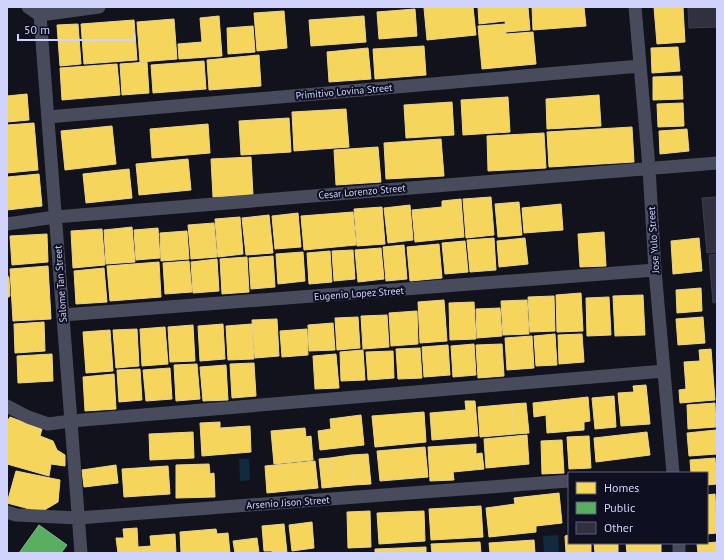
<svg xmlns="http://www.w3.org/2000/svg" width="724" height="560" font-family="'PT Sans',sans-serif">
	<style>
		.water { fill: #102b3f }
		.homes { fill: #f6d55c; stroke: #ebd58c }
		.public { fill: #5aae61; stroke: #7db990 }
		.building { fill: #30303e; stroke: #3c3e4f }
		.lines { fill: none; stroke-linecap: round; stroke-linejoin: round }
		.minor { stroke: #484b5c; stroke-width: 13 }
		.labels { text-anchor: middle; stroke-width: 4; stroke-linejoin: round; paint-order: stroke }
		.street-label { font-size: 10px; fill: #d0d4fc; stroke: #0e0f20 }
	</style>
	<rect width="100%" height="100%" fill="#12121c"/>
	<path class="water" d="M239,459H249L250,480L240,481Z
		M558,535L559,553H544L543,536Z"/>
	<path class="homes" d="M432,7H473L476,35L427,40L424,8Z
		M478,7H528L530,30L506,32L505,21L479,24Z
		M532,7H584L586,26L533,30Z
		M654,7H683L685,42L657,44Z
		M415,9L417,36L379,39L377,12Z
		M284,11L287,48L257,51L254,13Z
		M219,16L222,56L179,59L178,44L202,42L200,18Z
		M364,16L366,42L311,46L309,20Z
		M174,19L177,59L140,62L137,22Z
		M134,20L137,60L84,64L81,24Z
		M78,24L81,64L60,66L57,25Z
		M505,24L506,34L533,32L536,64L482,69L478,26Z
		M253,26L255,52L228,54L227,28Z
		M424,46L426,75L375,79L373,49Z
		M678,47L680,71L652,73L651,48Z
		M368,48L371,79L329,82L327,52Z
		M259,55L261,86L209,90L207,60Z
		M204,61L206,89L153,93L151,65Z
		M147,62L149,93L122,95L120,64Z
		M117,64L120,95L62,100L60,68Z
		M682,76L683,99L653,100V77Z
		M27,94L29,120L7,122V96Z
		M599,95L601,126L547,129L546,99Z
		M508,97L510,132L463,135L461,100Z
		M452,102L454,135L406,138L404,105Z
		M683,103L684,126L658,127L657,104Z
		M346,109L349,147L294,151L292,112Z
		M289,118L291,152L241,155L239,121Z
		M34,123L38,170L7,173V125Z
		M208,124L210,153L152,158L150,129Z
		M112,126L116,164L65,170L61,131Z
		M632,127L634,162L549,167L547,132Z
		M687,129L689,151L660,154L659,131Z
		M544,133L546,168L488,171L487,136Z
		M441,139L444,176L386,179L384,143Z
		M378,147L381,182L336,185L334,150Z
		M251,157L253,195L213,197L211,159Z
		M188,159L191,190L139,195L136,164Z
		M129,169L132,198L86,203L83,174Z
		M39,174L42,206L7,210V177Z
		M491,197L494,235L466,238L463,199Z
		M461,199L464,237L415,242L412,210L442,207V201Z
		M519,202L522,235L498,237L495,204Z
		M561,204L563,230L524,233L522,208Z
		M410,205L413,240L388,243L384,208Z
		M382,207L385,244L357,246L354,209Z
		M353,212L356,245L304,250L301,216Z
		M298,213L301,247L275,249L272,216Z
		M269,215L273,253L246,255L242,218Z
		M240,217L243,254L218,257L215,219Z
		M214,223L217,257L191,259L188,225Z
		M132,227L135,262L106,264L104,230Z
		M158,228L160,258L136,260L134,230Z
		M102,229L105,265L73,268L71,231Z
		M187,231L189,259L161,261L160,233Z
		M604,232L606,266L580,267L578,234Z
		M47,234L48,262L12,265L10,236Z
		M494,238L496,270L470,272L467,240Z
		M525,238L528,264L499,267L497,241Z
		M699,238L702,271L673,274L671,241Z
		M465,241L468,272L445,274L442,243Z
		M439,244L442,278L410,281L407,247Z
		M404,245L407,279L386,281L383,247Z
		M381,248L384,279L358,282L355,250Z
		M353,250L355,279L334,281L332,251Z
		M330,251L332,282L309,284L307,253Z
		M303,252L305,281L278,284L276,254Z
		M273,256L275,287L251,289L249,258Z
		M247,257L249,292L222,294L220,259Z
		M217,259L219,291L193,293L191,262Z
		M189,261L192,292L165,294L163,263Z
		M159,262L161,297L110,301L107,266Z
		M48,266L51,319L13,321L10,269Z
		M104,268L107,302L76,304L74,271Z
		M7,274L9,278L10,296L7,298Z
		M701,288L702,311L677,313L676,290Z
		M581,293L583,331L557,332L556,295Z
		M643,295L645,335L615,336L613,296Z
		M554,296L555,331L530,332L528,297Z
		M609,297L611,335L587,336L586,298Z
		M444,300L447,341L420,343L418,302Z
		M527,300L529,334L503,335L501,301Z
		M474,302L476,339L450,340L449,303Z
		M500,308L502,336L477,338L476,309Z
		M417,311L418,344L391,346L389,313Z
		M387,315L389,347L363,349L361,316Z
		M358,317L360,348L337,350L335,318Z
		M703,317L705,343L678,345L676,319Z
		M277,319L279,356L255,358L252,320Z
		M44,322L45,351L15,353L14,324Z
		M333,323L335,350L309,351L308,325Z
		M223,324L225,359L200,361L198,326Z
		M252,324L254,359L228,360L226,326Z
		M193,325L195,361L170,362L168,327Z
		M165,327L168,364L142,366L140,329Z
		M137,329L139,366L116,368L113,330Z
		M307,329L308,355L282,357L280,331Z
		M110,330L113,371L86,373L83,332Z
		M555,334L557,365L536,366L534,336Z
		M582,334L584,362L559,364L558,335Z
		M532,336L534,368L507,370L505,338Z
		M474,344L476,375L453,377L451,346Z
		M502,344L504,376L478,378L476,345Z
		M448,345L450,375L424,377L422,347Z
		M420,348L422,378L398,379L396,349Z
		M711,349L715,400L680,403L679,390L686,389L684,362L700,361L699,350Z
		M363,350L365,380L341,381L340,352Z
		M393,351L394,378L368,380L366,352Z
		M52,354L53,381L18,383L17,356Z
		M336,354L339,388L315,389L313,356Z
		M254,363L256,396L232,398L230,364Z
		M197,364L200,399L176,401L174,365Z
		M226,365L228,400L203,401L200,367Z
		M170,368L172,399L146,401L143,370Z
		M140,369L142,400L119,402L117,370Z
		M114,374L116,409L85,411L83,377Z
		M646,385L650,424L621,426L618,393L634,392L633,386Z
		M614,396L616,427L595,429L592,398Z
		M588,397L590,421L584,422V430L547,433L546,415L534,417L533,403Z
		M465,401H475L478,436L432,440L430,413L466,410Z
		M526,403L529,433L515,434L512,404Z
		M715,403L716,427L688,429L687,405Z
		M512,404L515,434L480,437L478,407Z
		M424,412L426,442L375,447L372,416Z
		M361,415L364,445L320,450L318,431L331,429L330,419Z
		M10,417L42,429L40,436L53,441L57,450L65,455V466L51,464L49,476L7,464V422Z
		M220,422V428L250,426L251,452L202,456L200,423Z
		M305,428L306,437L311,436L313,460L274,464L271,431Z
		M716,430L717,454L689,456L687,433Z
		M193,432L194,458L150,460L149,434Z
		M647,432L650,455L596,462L594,438Z
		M527,435L529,464L486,468L484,439Z
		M589,436L591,468L569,469L567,437Z
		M562,440L564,473L542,474L541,441Z
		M476,444V454L482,453L484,469L453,472L454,480L430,481L428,447Z
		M425,447L428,477L380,481L377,451Z
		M368,454L371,484L354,485L351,455Z
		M351,455L354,485L332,487L330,458Z
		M330,458L332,487L322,488L319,459Z
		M715,458L717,484L707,485V473H691L690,460Z
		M315,461L318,488L267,493L265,466Z
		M209,464L210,474L214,473L215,497L176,498V465Z
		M116,465L118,483L84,487L82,470Z
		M168,466L170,494L124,497L122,469Z
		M16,471L60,480L58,502L41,512L7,503Z
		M559,493L562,523L536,526V532L489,537L486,508L515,504L514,498Z
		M715,494L717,533L707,534V495Z
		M481,506L483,537L431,540L429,509Z
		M370,511L371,547L348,548L347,512Z
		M424,511L425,541L379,544L377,513Z
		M312,522L314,548L292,551L289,525Z
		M284,524L287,553H272V551H264L262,526Z
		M137,528L138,547L151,546L150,536L175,534L176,553H118L116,538H124L123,529Z
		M216,529L217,534L228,533L230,553H181L180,532Z
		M569,535V543H591V553H566L565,536Z
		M257,538L259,553H235L233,541Z
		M534,540L535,553H490L489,543Z
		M480,542L481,553H432L431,544Z
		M717,542V553H698L697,544Z
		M594,543H618V553H595Z
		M626,543H661V552L627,553Z
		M426,547V553H375V549Z"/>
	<path class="public" d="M39,525L67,545L61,553H19Z"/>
	<path class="building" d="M688,7H717V27L689,28Z
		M717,197V252L707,253L702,198Z
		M717,254V302L713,303L709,255Z"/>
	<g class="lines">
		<path class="minor" d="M28,7L40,15
			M635,7L649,168L655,270L673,473
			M40,15L81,553
			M40,15L99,7
			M48,117L640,66
			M7,224L55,217L717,163
			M63,315L655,270
			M7,406L28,417L48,424L71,421L664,371
			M7,512L16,515L78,518L569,481
			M679,543V553"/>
	</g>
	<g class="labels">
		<g class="street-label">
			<text transform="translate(344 91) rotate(-5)" y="4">Primitivo Lovina Street</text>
			<text transform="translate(362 191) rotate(-5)" y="4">Cesar Lorenzo Street</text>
			<text transform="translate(653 240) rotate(-94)" y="4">Jose Yulo Street</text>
			<text transform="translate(60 284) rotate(-94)" y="4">Salome Tan Street</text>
			<text transform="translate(359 293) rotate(-4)" y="4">Eugenio Lopez Street</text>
			<text transform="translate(288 502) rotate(-4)" y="4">Arsenio Jison Street</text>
		</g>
	</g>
	<rect width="724" height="560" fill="none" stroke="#d0d4fc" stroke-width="16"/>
	<rect x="568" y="472" width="140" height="72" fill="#0e0f20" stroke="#5c5e78"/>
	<rect x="576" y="482" width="20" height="12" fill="#f6d55c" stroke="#5c5e78"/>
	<text x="604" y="492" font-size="12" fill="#d0d4fc">Homes</text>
	<rect x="576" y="502" width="20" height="12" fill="#5aae61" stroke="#5c5e78"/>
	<text x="604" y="512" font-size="12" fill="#d0d4fc">Public</text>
	<rect x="576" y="522" width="20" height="12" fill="#30303e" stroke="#5c5e78"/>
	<text x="604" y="532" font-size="12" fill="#d0d4fc">Other</text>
	<path d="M18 34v6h116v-6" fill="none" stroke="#d0d4fc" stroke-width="2"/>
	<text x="24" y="34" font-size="12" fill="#d0d4fc" stroke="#0e0f20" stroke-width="3" paint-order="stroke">50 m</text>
</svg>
